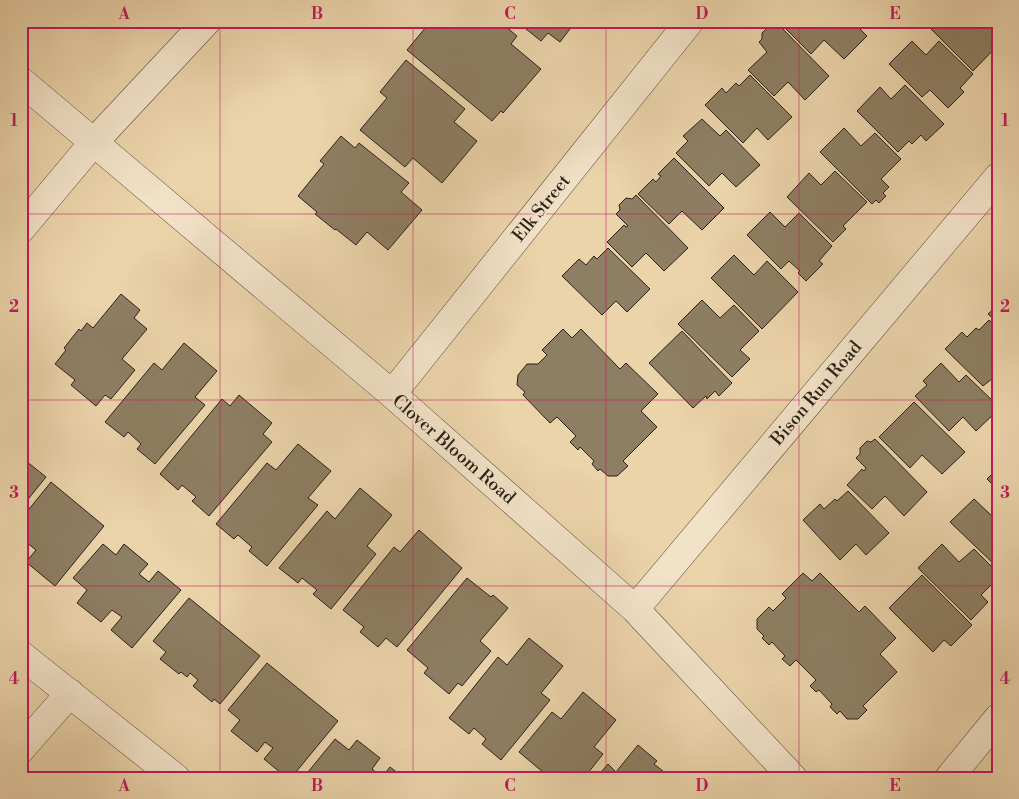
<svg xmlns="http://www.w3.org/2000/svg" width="1019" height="799" font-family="'Libre Bodoni',serif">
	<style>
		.building { fill: #8e7e63; stroke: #2a2217 }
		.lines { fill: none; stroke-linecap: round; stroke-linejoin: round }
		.minor-casing { stroke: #5a4e3c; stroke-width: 29 }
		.tertiary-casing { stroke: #5a4e3c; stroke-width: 29 }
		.minor { stroke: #f2e2c8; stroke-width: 28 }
		.tertiary { stroke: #f2e2c8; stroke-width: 28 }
		.grid { fill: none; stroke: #c2185b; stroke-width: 1; stroke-opacity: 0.55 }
		.labels { text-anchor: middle; stroke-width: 4; stroke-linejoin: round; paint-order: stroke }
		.street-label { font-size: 18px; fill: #2a2217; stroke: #f2e2c8 }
		.neatline { fill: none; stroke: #c2185b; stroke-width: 2 }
		.grid-label { font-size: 16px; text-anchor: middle; font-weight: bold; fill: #c2185b }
	</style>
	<rect width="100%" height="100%" fill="#ebd3aa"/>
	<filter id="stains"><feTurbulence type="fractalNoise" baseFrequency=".004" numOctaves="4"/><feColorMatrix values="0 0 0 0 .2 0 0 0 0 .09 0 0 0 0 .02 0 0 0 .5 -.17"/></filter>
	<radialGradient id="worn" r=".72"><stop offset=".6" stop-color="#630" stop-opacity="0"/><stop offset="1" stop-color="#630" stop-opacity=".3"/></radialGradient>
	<path class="building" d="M431,21H499L517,36L511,44L541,69L503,113L501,111L492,121L407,50Z
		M516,21H576L560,42L548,33L541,41Z
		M852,21L867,36L844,59L824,40L811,54L782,25L784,21Z
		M923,21H998V45L973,71Z
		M777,23L829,76L805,100L788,82L774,96L748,70L767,52L759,42L762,39V33L769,26H773Z
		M912,41L926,55L939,41L973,74L960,88L964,92L948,108L930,90L922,97L889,64Z
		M406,60L465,109L454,122L477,141L442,183L413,158L405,167L360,130L387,98L380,92Z
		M750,75L792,117L768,140L757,128L743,143L705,105L722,88L726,93L736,83L739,86Z
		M905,85L944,124L926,141L921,135L912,144L909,141L898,152L857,111L880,87L891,99Z
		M702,119L720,136L726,130L760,165L736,187L722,173L709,186L676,153L688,141L683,136Z
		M844,128L861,146L875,133L901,159L881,179L889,187L883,193L886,196L879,203L876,200L872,204L820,152Z
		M341,136L355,148L359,143L409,183L401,192L422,210L388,250L367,232L356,245L336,229L335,230L315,214L317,212L298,196L324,164L320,161Z
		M674,158L724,208L702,230L682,211L669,224L638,194L653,179L656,182L661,176L658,174Z
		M835,171L867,202L843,226L846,229L833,242L787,197L809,173L821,185Z
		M636,195L688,248L664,271L646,253L632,267L607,242L624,225L626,227L628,226L616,214L620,210L619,205L626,198L632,199Z
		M770,212L785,227L799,213L832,246L819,261L823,264L806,281L798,273L800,271L789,261L781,269L747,235Z
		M608,248L650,289L627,312L616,301L602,315L562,276L579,259L586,265L594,256L597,259Z
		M734,255L754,275L767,261L798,292L762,329L711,278Z
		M121,294L140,310L134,318L147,329L122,359L135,370L111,399L105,395L96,406L71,385L75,380L55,364L66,350L64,348L79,329L81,331L87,323L93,328Z
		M702,300L720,318L734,305L759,331L740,350L750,359L732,377L678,324Z
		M998,305V323L988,314Z
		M989,320L998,329V374L983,386L945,349L962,332L967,337L976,328L979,330Z
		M563,329L572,338L581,329L620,369L626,363L658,394L641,411L657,427L623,461L628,466L617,476H608L600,469L598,471L592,464L594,461L580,447L578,450L570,442L576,436L557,417L550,423L523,395L525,392L517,385L518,375L527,364H538L547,355L542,350Z
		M682,331L732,383L719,396L715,391L707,399L706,396L693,408L649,363Z
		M184,343L217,371L195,397L205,405L155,464L137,449L141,444L128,432L124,437L105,422L154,363L162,370Z
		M941,363L959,382L966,375L998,406V410L976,431L963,417L949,431L915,396L927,385L923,381Z
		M239,395L272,423L263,434L272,442L209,516L192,501L196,497L182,485L178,490L160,474L222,399L230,406Z
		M914,402L965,452L942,474L922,455L910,468L879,437Z
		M875,439L927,492L904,516L885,496L872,509L847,485L862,469L864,471L866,468L856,458L860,454V448L867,441L871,442Z
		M298,444L331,471L308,498L318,505L267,566L249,551L252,547L238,535L234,539L216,524L267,463L276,470Z
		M21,457L46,477L21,508Z
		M998,468V490L987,479Z
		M51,482L104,526L55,586L26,562L36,550L21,538V519Z
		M360,488L392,515L367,546L376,554L331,609L313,594L317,590L302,578L298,583L279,568L327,511L335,519Z
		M848,491L889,533L866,555L856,544L840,560L803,520L820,504L824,509L835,499L837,501Z
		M974,499L993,517L998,512V568L950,522Z
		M419,530L462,568L397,647L386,638L378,647L360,632L364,627L343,610L394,547L400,552Z
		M103,544L116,555L124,544L148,564L139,574L149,582L158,571L181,590L132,648L111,630L122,617L112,610L101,622L77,603L87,590L73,578Z
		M942,544L959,562L974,549L998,573V578L981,595L988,602L971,620L918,568Z
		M803,573L812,581L820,573L859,612L865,606L896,638L880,654L897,672L863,706L867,710L858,719H847L840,711L837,714L830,707L832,704L819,690L816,692L810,686L816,680L796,660L790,666L782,659L785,656L772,642L769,645L762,638L764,636L757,629V619L769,607L773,611L786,598L782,594Z
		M922,575L972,625L951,646L944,640L933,652L889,608Z
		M467,578L491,597L493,595L508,608L480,641L491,651L462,686L458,683L449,694L424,673L428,668L407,650Z
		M189,598L260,656L220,704L214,699L212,702L193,686L198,680L190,673L187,677L181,672L179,674L160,659L166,652L153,641Z
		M529,638L563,666L541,693L550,700L501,760L482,744L486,739L474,728L469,734L449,718L498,657L507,665Z
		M267,663L338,721L291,778H287L264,759L273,748L265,742L257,752L231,731L240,720L228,710Z
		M583,692L616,720L594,747L603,754L584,778H550L519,752L552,712L561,719Z
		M335,739L349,750L357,740L380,758L372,769L382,777L390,767L404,778H315L308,772Z
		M638,745L657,761L654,764L668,775L666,778H596L608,764L616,772Z"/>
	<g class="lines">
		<g class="minor-casing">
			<path id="minor" d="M21,81L392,394L635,609L793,778
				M392,394L690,21
				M635,609L998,177
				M21,655L176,778
				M21,749L70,693
				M949,778L998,718"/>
		</g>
		<g class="tertiary-casing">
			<path id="tertiary" d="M21,229L93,143L207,21"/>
		</g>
		<use href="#minor" class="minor"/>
		<use href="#tertiary" class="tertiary"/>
	</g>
	<path class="grid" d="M220,21V778M413,21V778M606,21V778M799,21V778M21,214H998M21,400H998M21,586H998"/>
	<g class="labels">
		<g class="street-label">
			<text transform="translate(541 208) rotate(-51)" y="6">Elk Street</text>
			<text transform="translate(816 393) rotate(-50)" y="6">Bison Run Road</text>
			<text transform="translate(454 449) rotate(41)" y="6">Clover Bloom Road</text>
		</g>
	</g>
	<rect width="1019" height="799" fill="none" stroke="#ebd3aa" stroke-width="55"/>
	<rect x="28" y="28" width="964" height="744" class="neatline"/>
	<g class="grid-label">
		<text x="124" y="19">A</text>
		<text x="317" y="19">B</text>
		<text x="510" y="19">C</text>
		<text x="702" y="19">D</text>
		<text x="895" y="19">E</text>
		<text x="14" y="126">1</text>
		<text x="1005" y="126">1</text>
		<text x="14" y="312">2</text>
		<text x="1005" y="312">2</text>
		<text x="14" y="498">3</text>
		<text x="1005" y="498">3</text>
		<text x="14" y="684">4</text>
		<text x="1005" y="684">4</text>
		<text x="124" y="791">A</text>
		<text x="317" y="791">B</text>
		<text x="510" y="791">C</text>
		<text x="702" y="791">D</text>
		<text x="895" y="791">E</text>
	</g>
	<rect width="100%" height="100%" filter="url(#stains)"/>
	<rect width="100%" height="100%" fill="url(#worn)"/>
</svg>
